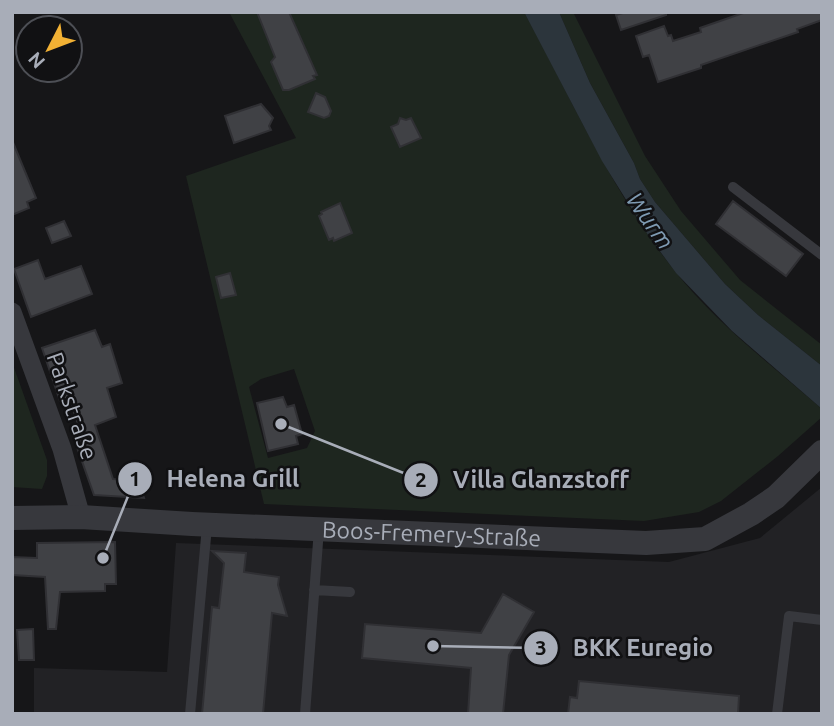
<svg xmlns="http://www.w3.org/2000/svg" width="834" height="726" font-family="Ubuntu,sans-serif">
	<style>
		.built { fill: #222225 }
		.green { fill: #1e261f; fill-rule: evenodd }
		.water { fill: #2c353c }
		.building { fill: #404145; stroke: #303034; stroke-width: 2 }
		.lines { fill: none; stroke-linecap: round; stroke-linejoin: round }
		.service { stroke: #37383d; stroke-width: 10 }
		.minor { stroke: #37383d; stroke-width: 19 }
		.tertiary { stroke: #37383d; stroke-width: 24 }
		.labels { text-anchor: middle; stroke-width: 5; stroke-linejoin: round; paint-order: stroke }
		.street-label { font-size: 23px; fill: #a8adb8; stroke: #111113 }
		.water-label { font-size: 24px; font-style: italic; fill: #7f9bb3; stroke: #111113 }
		.leader { fill: none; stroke: #a8adb8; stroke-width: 2.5 }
		.callout-dot { fill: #a8adb8; stroke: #111113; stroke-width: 2.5 }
		.mark-label { font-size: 21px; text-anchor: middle; font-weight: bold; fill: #111 }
		.callout-label { font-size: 24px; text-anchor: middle; font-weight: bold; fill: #a8adb8; stroke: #111113; stroke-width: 5; stroke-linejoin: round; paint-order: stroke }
	</style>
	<rect width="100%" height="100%" fill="#161618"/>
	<path class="built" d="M822,487V714H34V668L167,672L176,543L669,562L760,538Z"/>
	<path class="green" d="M229,12H524C572,99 612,192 674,270C716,323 771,365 822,409V417L778,456L721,501L699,512L644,521L264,504L186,176L296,138ZM294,369L315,431L307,448L268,458L249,387L261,379Z
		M559,12H573L645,156L681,211L740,280L822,345V366L758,315L725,284L655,202L640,179L634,163L590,83Z
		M12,362L47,460V476L42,489L12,487Z"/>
	<path class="water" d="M524,12H559L590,83L634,163L640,179L655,202L725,284L758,315L822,366V409L732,331L676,273L648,235L602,161Z"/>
	<path class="building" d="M257,12H289L317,75L313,76L315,79L289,90H283L271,62L275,57Z
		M626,12H666V15L621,30L616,15Z
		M746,12H822V20L797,29L798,32L701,65V68L658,82L649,55L643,57L636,36L664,26L668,36L671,35L673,41L701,32L700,28Z
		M316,93L325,97L331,111L329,116L324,118L308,112Z
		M261,104L273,118L269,126L271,130L234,143L225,116Z
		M400,118L406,120L411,118L421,138L400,147L391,127L398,124Z
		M12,140L36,198L27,202L29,208L12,215Z
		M733,201L803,254L786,276L716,224Z
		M340,203L352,233L334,241L333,238L329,240L319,216L322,214L321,212Z
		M64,221L71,236L52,243L46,228Z
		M38,260L45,279L81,266L92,294L31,317L14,269Z
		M230,273L236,295L221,298L216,277Z
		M95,330L102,347L110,344L122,383L107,388L116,417L95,425L113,479L138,480L144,498L94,495L72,433L80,430L69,398L60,401L42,348Z
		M283,397L287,407L294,405L302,434L296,436L298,444L268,451L257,403Z
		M115,542L116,584H105V591L60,592L56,629H48L45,577L12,575V557L37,558V543Z
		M212,551L246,553L244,572L279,577L278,585L287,616L272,613L263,714H202L212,607L219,608L224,563Z
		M503,594L534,612L509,655L503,714H468L471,668L362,658L365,624L481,633Z
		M33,629L34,660H19L17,630Z
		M579,681L739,696L738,714H568L570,697L577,698Z"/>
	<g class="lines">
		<path class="service" d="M733,187L822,255
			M314,590L350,592
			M190,714L207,526
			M305,714L319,529
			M777,714L789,616L822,620"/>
		<path class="minor" d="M12,312L62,449L81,517"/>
		<path class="tertiary" id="s1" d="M12,518L81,517L192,524L646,543L705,539L751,514L776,497L822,452"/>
	</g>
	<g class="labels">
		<g class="street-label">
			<text transform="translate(72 406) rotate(71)" y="8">Parkstraße</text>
			<text dy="8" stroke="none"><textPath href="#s1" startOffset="420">Boos-Fremery-Straße</textPath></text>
		</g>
		<g class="water-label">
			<text transform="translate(650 221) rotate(55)" y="8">Wurm</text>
		</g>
	</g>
	<path class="leader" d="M103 558L135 479M281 424L421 480M433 646L541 648"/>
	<g class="callout-dot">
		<circle cx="103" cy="558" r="7"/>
		<circle cx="281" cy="424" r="7"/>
		<circle cx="433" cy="646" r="7"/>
		<circle cx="135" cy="479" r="18"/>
		<circle cx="421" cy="480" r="18"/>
		<circle cx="541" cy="648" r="18"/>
	</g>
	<g class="mark-label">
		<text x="135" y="486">1</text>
		<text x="421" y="487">2</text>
		<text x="541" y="655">3</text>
	</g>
	<g class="callout-label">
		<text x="233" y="487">Helena Grill</text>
		<text x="541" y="488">Villa Glanzstoff</text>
		<text x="643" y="656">BKK Euregio</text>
	</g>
	<rect width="834" height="726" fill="none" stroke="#a8adb8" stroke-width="28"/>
	<g transform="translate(49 49) rotate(228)"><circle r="33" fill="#111113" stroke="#4d4f55" stroke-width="2"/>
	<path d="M0-5L12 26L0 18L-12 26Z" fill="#f2b134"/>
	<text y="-10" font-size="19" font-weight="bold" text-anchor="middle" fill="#a8adb8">N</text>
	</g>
</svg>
